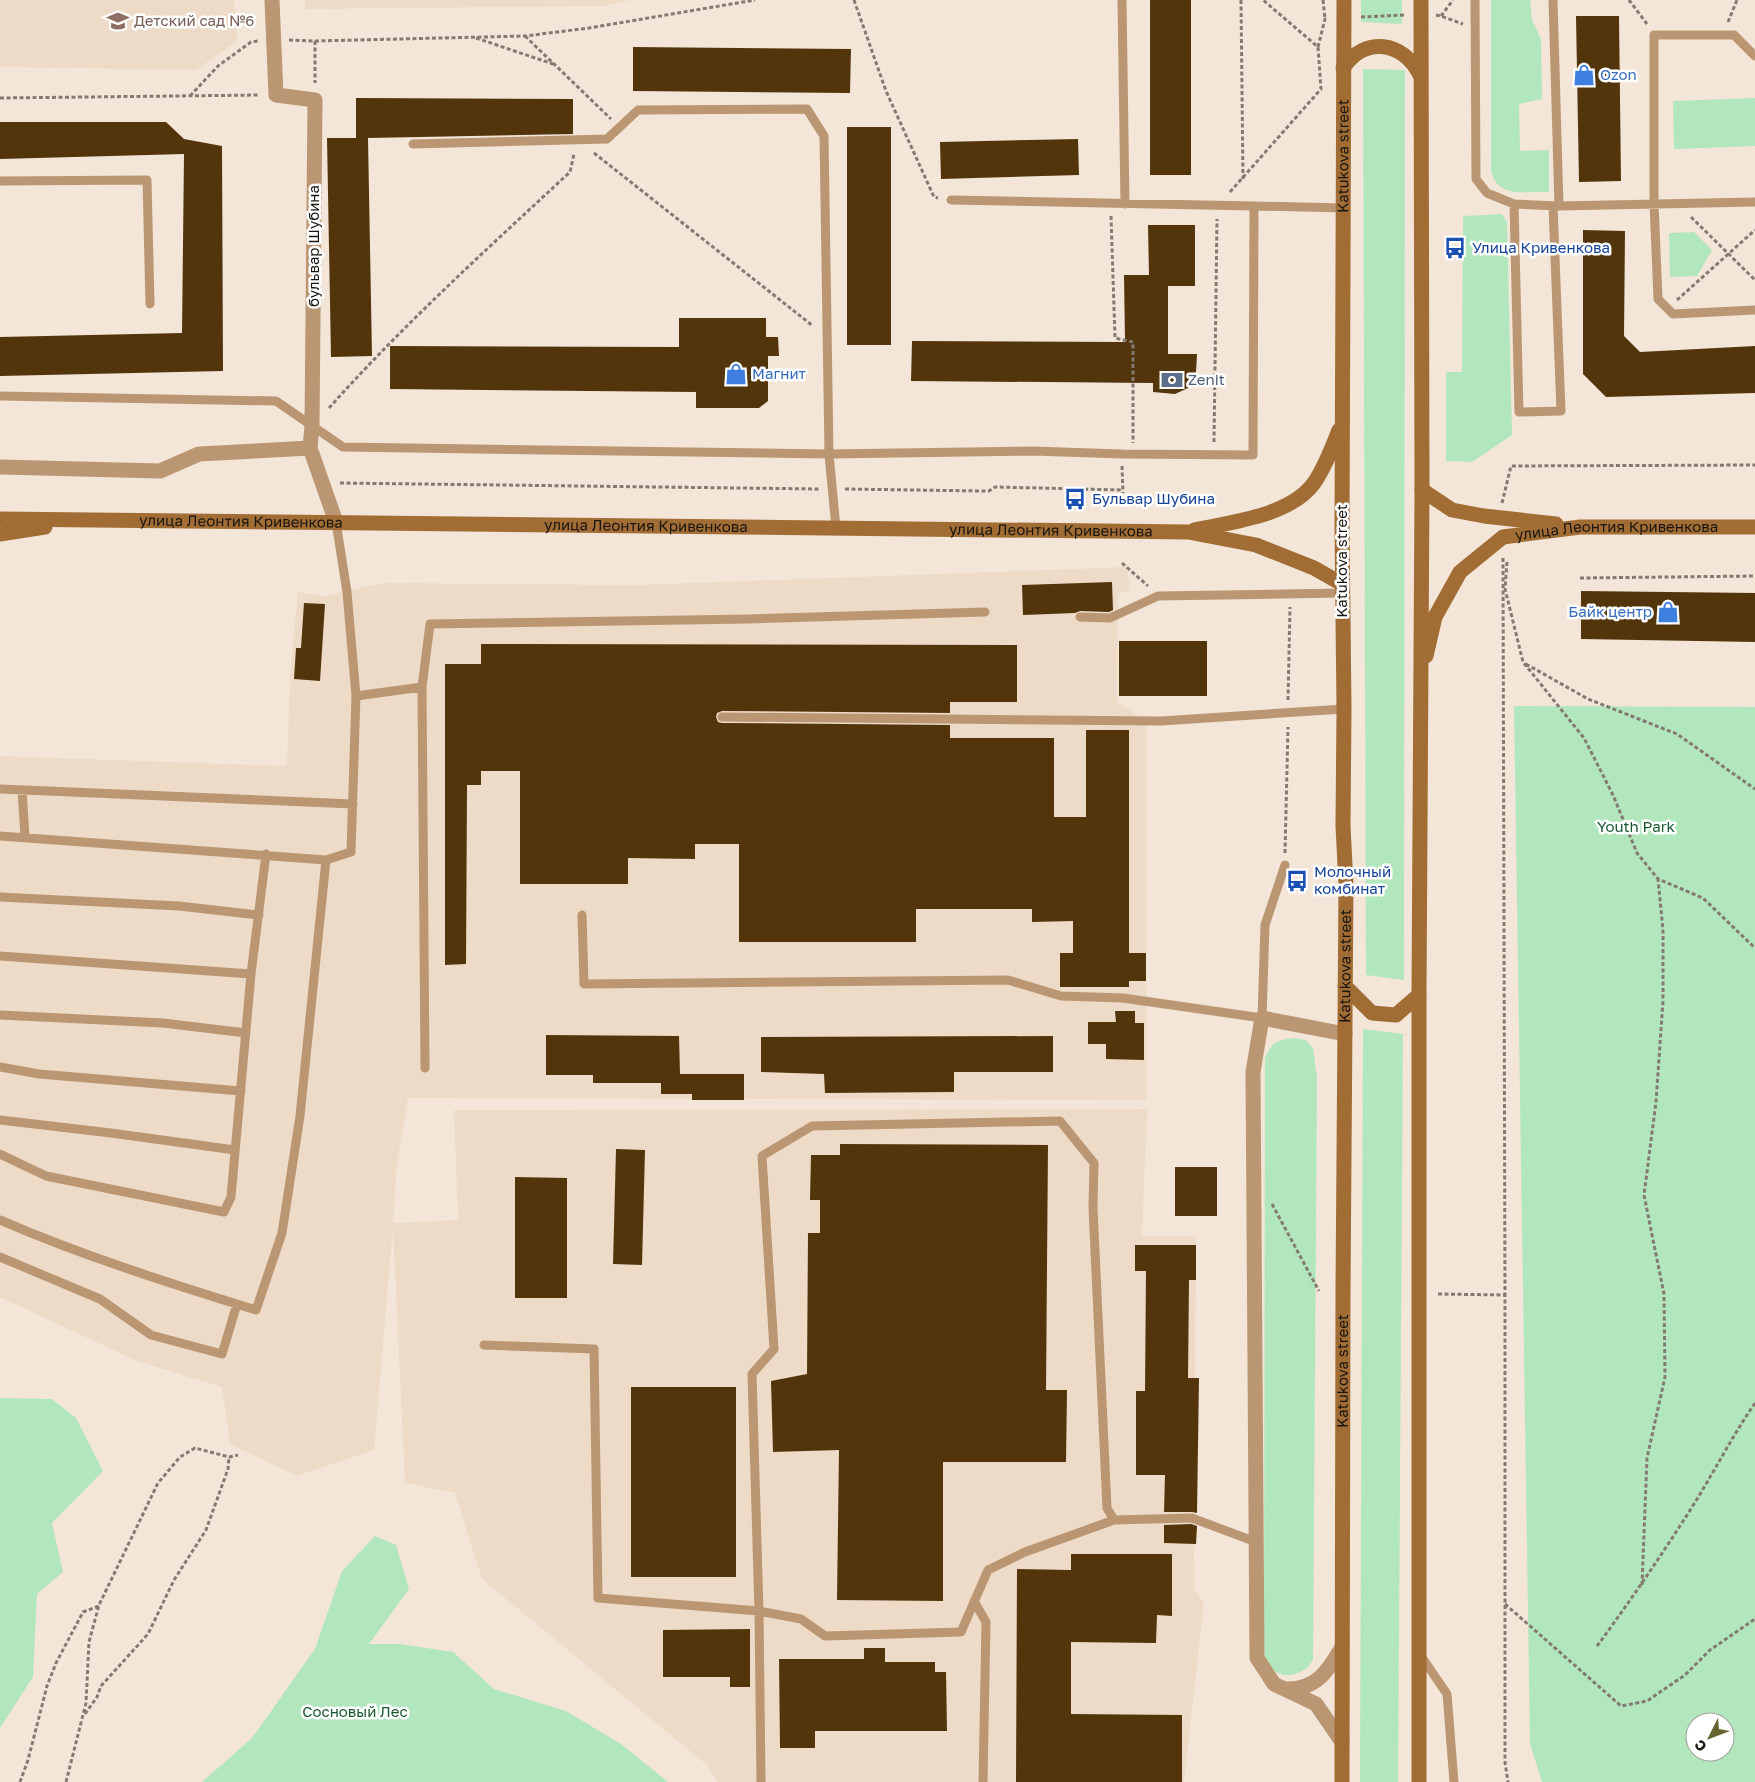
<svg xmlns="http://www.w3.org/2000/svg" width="1755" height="1782" font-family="'Golos Text',sans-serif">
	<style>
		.built { fill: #eddbc7 }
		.green { fill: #b2e6bd; fill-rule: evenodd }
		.building { fill: #53350c }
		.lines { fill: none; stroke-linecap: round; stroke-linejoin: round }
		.path { stroke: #837b72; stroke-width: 3; stroke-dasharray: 4 2.5; stroke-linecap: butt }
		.lane { stroke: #bb9673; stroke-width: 9 }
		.street { stroke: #bb9673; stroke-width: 15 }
		.secondary { stroke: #a26d35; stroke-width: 15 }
		.labels { text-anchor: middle; stroke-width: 5; stroke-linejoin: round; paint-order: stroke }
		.education-label { font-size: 15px; fill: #785e54; stroke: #fff; text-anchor: start }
		.shop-label { font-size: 15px; fill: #366cbe; stroke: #fff; text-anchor: start }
		.street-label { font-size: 15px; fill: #191510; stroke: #fff }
		.transit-label { font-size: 15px; fill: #164399; stroke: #fff; text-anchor: start }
		.service-label { font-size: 15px; fill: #4e5e75; stroke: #fff; text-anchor: start }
		.park-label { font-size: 15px; fill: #1a582f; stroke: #fff }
	</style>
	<rect width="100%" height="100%" fill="#f3e6d8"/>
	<path class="built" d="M0,0H234L237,41L196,70L0,67Z
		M305,0H630L606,6L305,9Z
		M1127,567L1130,590L1118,594L1117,702L1146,721V1100L408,1098L397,1164L393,1223L458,1220L454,1110L1147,1109L1142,1236H1196L1194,1589L1204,1603L1184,1782H717L707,1765L482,1579L455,1493L405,1483L393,1227L374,1450L297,1476L230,1444L222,1387L137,1361L0,1297V756L287,766L290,675L298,592L323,596L384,583L636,585Z"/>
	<path class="green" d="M1361,0H1402V24L1361,22Z
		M1491,0H1530L1532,20L1541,39L1542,99L1519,104L1520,151L1549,150V192C1526,191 1498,199 1491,171Z
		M1363,69L1405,70L1404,980L1366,975Z
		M1755,98V146L1674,149L1673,101Z
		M1502,214L1507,222L1512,435L1472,462L1446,461V372H1462L1463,216Z
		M1694,232L1712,250L1697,276L1670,277L1669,233Z
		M1514,706L1755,707V1782H1542L1530,1744ZM1695,1722H1725V1752H1695Z
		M1363,1029L1403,1034L1398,1782H1360Z
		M1293,1038L1306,1040L1313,1048L1317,1078L1313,1660C1304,1676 1280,1682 1268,1664C1266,1661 1265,1656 1264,1652L1265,1058C1272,1042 1276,1041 1293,1038Z
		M0,1398L52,1399L76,1418L103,1471L52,1523L63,1572L37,1594L33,1677L0,1728Z
		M375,1536L396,1545L409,1589L369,1644H400L453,1652L494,1689L566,1711L621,1744L668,1782H202L252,1738L315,1649L342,1571Z"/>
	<path class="building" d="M1150,0H1191V175H1150Z
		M1576,16H1619L1621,181L1579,182Z
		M633,47L851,49L850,93L633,91Z
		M356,98L573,99V134L368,138L372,356L331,357L327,138H362H356Z
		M0,122H166L184,139L222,146L223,371L0,376V337L182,333L184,154L0,159Z
		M847,127H891V345H847Z
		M1078,139L1079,175L941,179L940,142Z
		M1148,225H1195V286H1168V354H1197L1196,372L1188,388L1175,394L1153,392V383L911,381L912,341L1125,342L1124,275H1149Z
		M1583,230L1625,231L1624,336L1640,352L1755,346V393L1606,397L1583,374Z
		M679,318H766V337H778L779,356H768V401L759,408H696V392L390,389V346L679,347Z
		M1112,582L1113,610L1109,612L1080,611L1075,613L1023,615L1022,585Z
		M1581,591L1755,593V642L1581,639Z
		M304,603L325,604L320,681L294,679L296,648H301Z
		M1119,641H1207V696H1119Z
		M481,644L1017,645V702H950V713L722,711L717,713L716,717L718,722L722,723L950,725V738H1054V817H1086V730H1129V953H1146V981H1129V987H1060V953H1073V921L1032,922V909H916V942H739V844H695V859L628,858V884H520V771H481V785H467L466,964L445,965V664H481Z
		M1115,1011H1135V1023H1144V1060L1106,1059V1044H1088V1022H1116Z
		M546,1035L679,1036L680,1074H744V1100H692V1094H661V1083H593V1075H546Z
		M1053,1036V1072H954V1092L825,1093L824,1074L761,1072V1037Z
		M840,1144L1048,1145L1046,1390H1067L1066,1462H943V1601L837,1600L839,1450L773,1452L771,1381L807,1374L808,1233H820V1200H810L811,1155H840Z
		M616,1149L645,1150L642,1265L613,1264Z
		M1175,1167H1217V1216H1175Z
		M515,1177L567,1178V1298H515Z
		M1135,1245H1196V1280H1189L1188,1378H1199L1197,1513L1192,1512H1164L1165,1475H1136V1391H1145L1146,1271H1135Z
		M631,1387H736V1577H631Z
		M1191,1524L1197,1526L1196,1544L1164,1543V1525Z
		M1071,1554H1172V1616L1157,1615L1156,1643L1071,1642V1714L1182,1715V1782H1016L1017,1569L1071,1570Z
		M750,1629V1687H730V1677H663V1630Z
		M864,1648H885V1662H935V1672H946L947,1731H815V1748H780L779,1659H864Z"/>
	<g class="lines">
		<path class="path" d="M854,0L886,91L934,197L938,198
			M1241,0L1243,179
			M1323,0L1325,19
			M1629,0L1647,24
			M1436,15L1441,16L1463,24
			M1441,16L1453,0
			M1361,17L1404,15
			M1728,22L1737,0
			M525,36L611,119
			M476,38L553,64
			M289,40L315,41L525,36L589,28L755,0
			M315,41V83
			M1318,47L1325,19H1327
			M190,96L218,66L251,42L258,41
			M0,98L260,95
			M594,153L813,326
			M1230,192L1321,89L1318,47L1263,0
			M1111,216L1115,338L1133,342V443
			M1691,217L1755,280
			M1677,300L1755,230
			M329,408C404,324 487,249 570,172L574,154
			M1214,442L1217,219
			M1122,466L1123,493
			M340,483L819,489
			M845,489L983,491H989L995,487L1123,490
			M1502,503L1511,466L1755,465
			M1503,558L1505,1295
			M1507,562L1505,589L1523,662L1584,738L1613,795L1637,853L1658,879L1703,898L1755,948
			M1122,563L1148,586
			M1580,578L1755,576
			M1526,664L1588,699L1677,734L1755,789
			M1288,700L1290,607
			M1285,853L1288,727
			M1272,1204L1319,1291
			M1438,1294L1505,1295V1762L1508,1782
			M1642,1585L1647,1458L1665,1377L1664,1294L1644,1195L1656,1102L1663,1001V930L1658,879
			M1505,1604L1621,1706L1647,1701L1685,1675L1710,1650L1755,1619
			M1597,1646C1631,1600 1663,1553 1694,1504C1715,1470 1733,1435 1755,1403
			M85,1714L97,1697L101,1686L148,1634L174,1580L206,1530L228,1469L229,1457
			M20,1782L28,1760L47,1686L56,1663L83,1612L99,1606
			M66,1782L86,1703L89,1642L99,1605L158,1483L180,1457L195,1448L229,1457L238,1455"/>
		<path class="lane" d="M1122,0L1125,204
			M1475,0L1476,179L1487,193L1514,204L1559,206L1755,202
			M1553,0L1559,206
			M1755,56L1734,35H1654V203L1658,299L1673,314L1755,310
			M413,144L607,139L638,110L807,109L824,136L829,454L836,528
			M0,181L147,180L150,304
			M951,200L1254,206
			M1514,204L1519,412L1561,411L1553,206
			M0,396L276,401L343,447L829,454L1033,451L1122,454L1253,455L1254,206L1344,208
			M1080,617L1110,618L1158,596L1342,593
			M422,687L425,1068
			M356,696L422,687L430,624L749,619L985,612
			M722,717L1161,721L1344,709
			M0,789L353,804
			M22,790L25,837
			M0,836L326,860
			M0,897L179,906L259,915
			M582,915L584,984L1008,980L1061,996L1123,998L1262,1018L1265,925L1285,865
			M0,956L251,974L266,854
			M0,1015L163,1023L246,1033
			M0,1067L39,1074L241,1091
			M0,1120L111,1133L235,1150
			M0,1154L46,1176L224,1212L231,1197L251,974
			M0,1220C83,1256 169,1283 256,1310L282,1233L300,1116L326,860L351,852L356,696L347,592L336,522
			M0,1257L100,1299L151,1335L222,1354L237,1304
			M484,1345L594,1349L598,1598L759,1611L801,1619L825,1636L961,1632L988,1570L1025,1552L1114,1520L1192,1518L1256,1542
			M974,1601L986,1622L983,1782
			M1421,1656L1447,1694L1454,1782
			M761,1782L759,1611L752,1374L774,1349L762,1156L812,1126L1060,1121L1094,1163L1093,1208L1107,1508L1114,1520"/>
		<path class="street" d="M272,0L276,95L315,100L312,426L310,448L336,522
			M0,467L160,471L199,454L310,448
			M1287,1689C1317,1689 1328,1671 1342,1647
			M1342,1742L1316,1704L1274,1684L1257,1658L1253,1072L1262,1018L1345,1034"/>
		<g class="secondary">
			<path d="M1343,68C1365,36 1403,41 1420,75"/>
			<path d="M1422,490L1452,510L1484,516L1556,524"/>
			<path id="s1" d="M0,519L1188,532L1256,545L1314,568L1342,584"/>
			<path d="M1194,530C1232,522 1290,516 1314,483C1325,467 1332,448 1339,430"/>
			<path d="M0,534L45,527"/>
			<path id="s2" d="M1426,656L1435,617L1460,572L1503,537L1580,527H1755"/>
			<path d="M1345,986L1372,1013L1396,1015L1419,995"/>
			<path id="s3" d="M1342,1782L1343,1292L1346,885L1343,826L1344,709L1342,527L1344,0"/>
			<path d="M1419,1782V995L1422,490L1421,0"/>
		</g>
	</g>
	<defs>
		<g id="school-bare" transform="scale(1.725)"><path d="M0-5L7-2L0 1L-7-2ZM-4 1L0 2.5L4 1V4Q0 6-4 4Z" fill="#8d6e63" stroke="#fff" stroke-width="2.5" paint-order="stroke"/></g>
		<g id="shop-bare" transform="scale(1.725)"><path d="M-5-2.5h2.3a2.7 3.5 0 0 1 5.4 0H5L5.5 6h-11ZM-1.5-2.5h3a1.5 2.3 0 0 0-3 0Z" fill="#3f7fe0" stroke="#fff" stroke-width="2.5" paint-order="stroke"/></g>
		<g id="bus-bare" transform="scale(1.725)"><path d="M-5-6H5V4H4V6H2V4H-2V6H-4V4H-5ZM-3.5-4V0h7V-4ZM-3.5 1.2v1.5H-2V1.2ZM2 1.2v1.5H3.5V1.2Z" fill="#1a4fb4" stroke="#fff" stroke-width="2.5" paint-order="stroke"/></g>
		<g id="bank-bare" transform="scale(1.725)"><path d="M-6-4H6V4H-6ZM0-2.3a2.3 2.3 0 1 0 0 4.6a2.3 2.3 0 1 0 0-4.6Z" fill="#5c6f8a" stroke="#fff" stroke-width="2.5" paint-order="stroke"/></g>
	</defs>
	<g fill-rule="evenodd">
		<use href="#school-bare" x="118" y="21"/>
		<use href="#shop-bare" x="1584" y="75"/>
		<use href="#bus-bare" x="1455" y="248"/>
		<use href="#shop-bare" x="736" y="374"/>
		<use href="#bank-bare" x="1172" y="380"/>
		<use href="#bus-bare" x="1075" y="499"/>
		<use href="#shop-bare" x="1668" y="612"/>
		<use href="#bus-bare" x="1297" y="881"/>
	</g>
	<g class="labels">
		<g class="education-label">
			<text x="134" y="26">Детский сад №6</text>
		</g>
		<g class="shop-label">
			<text x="1600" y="80">Ozon</text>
			<text x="752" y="379">Магнит</text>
			<text x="1652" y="617" text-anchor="end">Байк центр</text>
		</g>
		<g class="street-label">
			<text dy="5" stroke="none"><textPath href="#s3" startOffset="1626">Katukova street</textPath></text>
			<text transform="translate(314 246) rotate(-90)" y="5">бульвар Шубина</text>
			<text dy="5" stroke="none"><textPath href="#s1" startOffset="241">улица Леонтия Кривенкова</textPath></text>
			<text dy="5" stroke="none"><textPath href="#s1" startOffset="646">улица Леонтия Кривенкова</textPath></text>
			<text dy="5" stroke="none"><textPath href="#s1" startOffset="1051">улица Леонтия Кривенкова</textPath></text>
			<text dy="5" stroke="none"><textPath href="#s2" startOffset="261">улица Леонтия Кривенкова</textPath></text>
			<text transform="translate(1342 561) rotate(-90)" y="5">Katukova street</text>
			<text dy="5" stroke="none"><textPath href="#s3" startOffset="816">Katukova street</textPath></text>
			<text dy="5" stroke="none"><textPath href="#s3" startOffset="411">Katukova street</textPath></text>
		</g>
		<g class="transit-label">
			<text x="1472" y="253">Улица Кривенкова</text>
			<text x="1092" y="504">Бульвар Шубина</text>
			<text x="1314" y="877">Молочный<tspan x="1314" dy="17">комбинат</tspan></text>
		</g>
		<g class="service-label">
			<text x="1188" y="385">Zenit</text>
		</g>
		<g class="park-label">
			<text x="1636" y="832">Youth Park</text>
			<text x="355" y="1717">Сосновый Лес</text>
		</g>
	</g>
	<g transform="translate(1710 1737) rotate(228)"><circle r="24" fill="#ffffff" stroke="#a3a19f"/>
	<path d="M0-4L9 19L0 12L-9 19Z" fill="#686431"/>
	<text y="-8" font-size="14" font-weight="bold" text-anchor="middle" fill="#191510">С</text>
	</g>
</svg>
